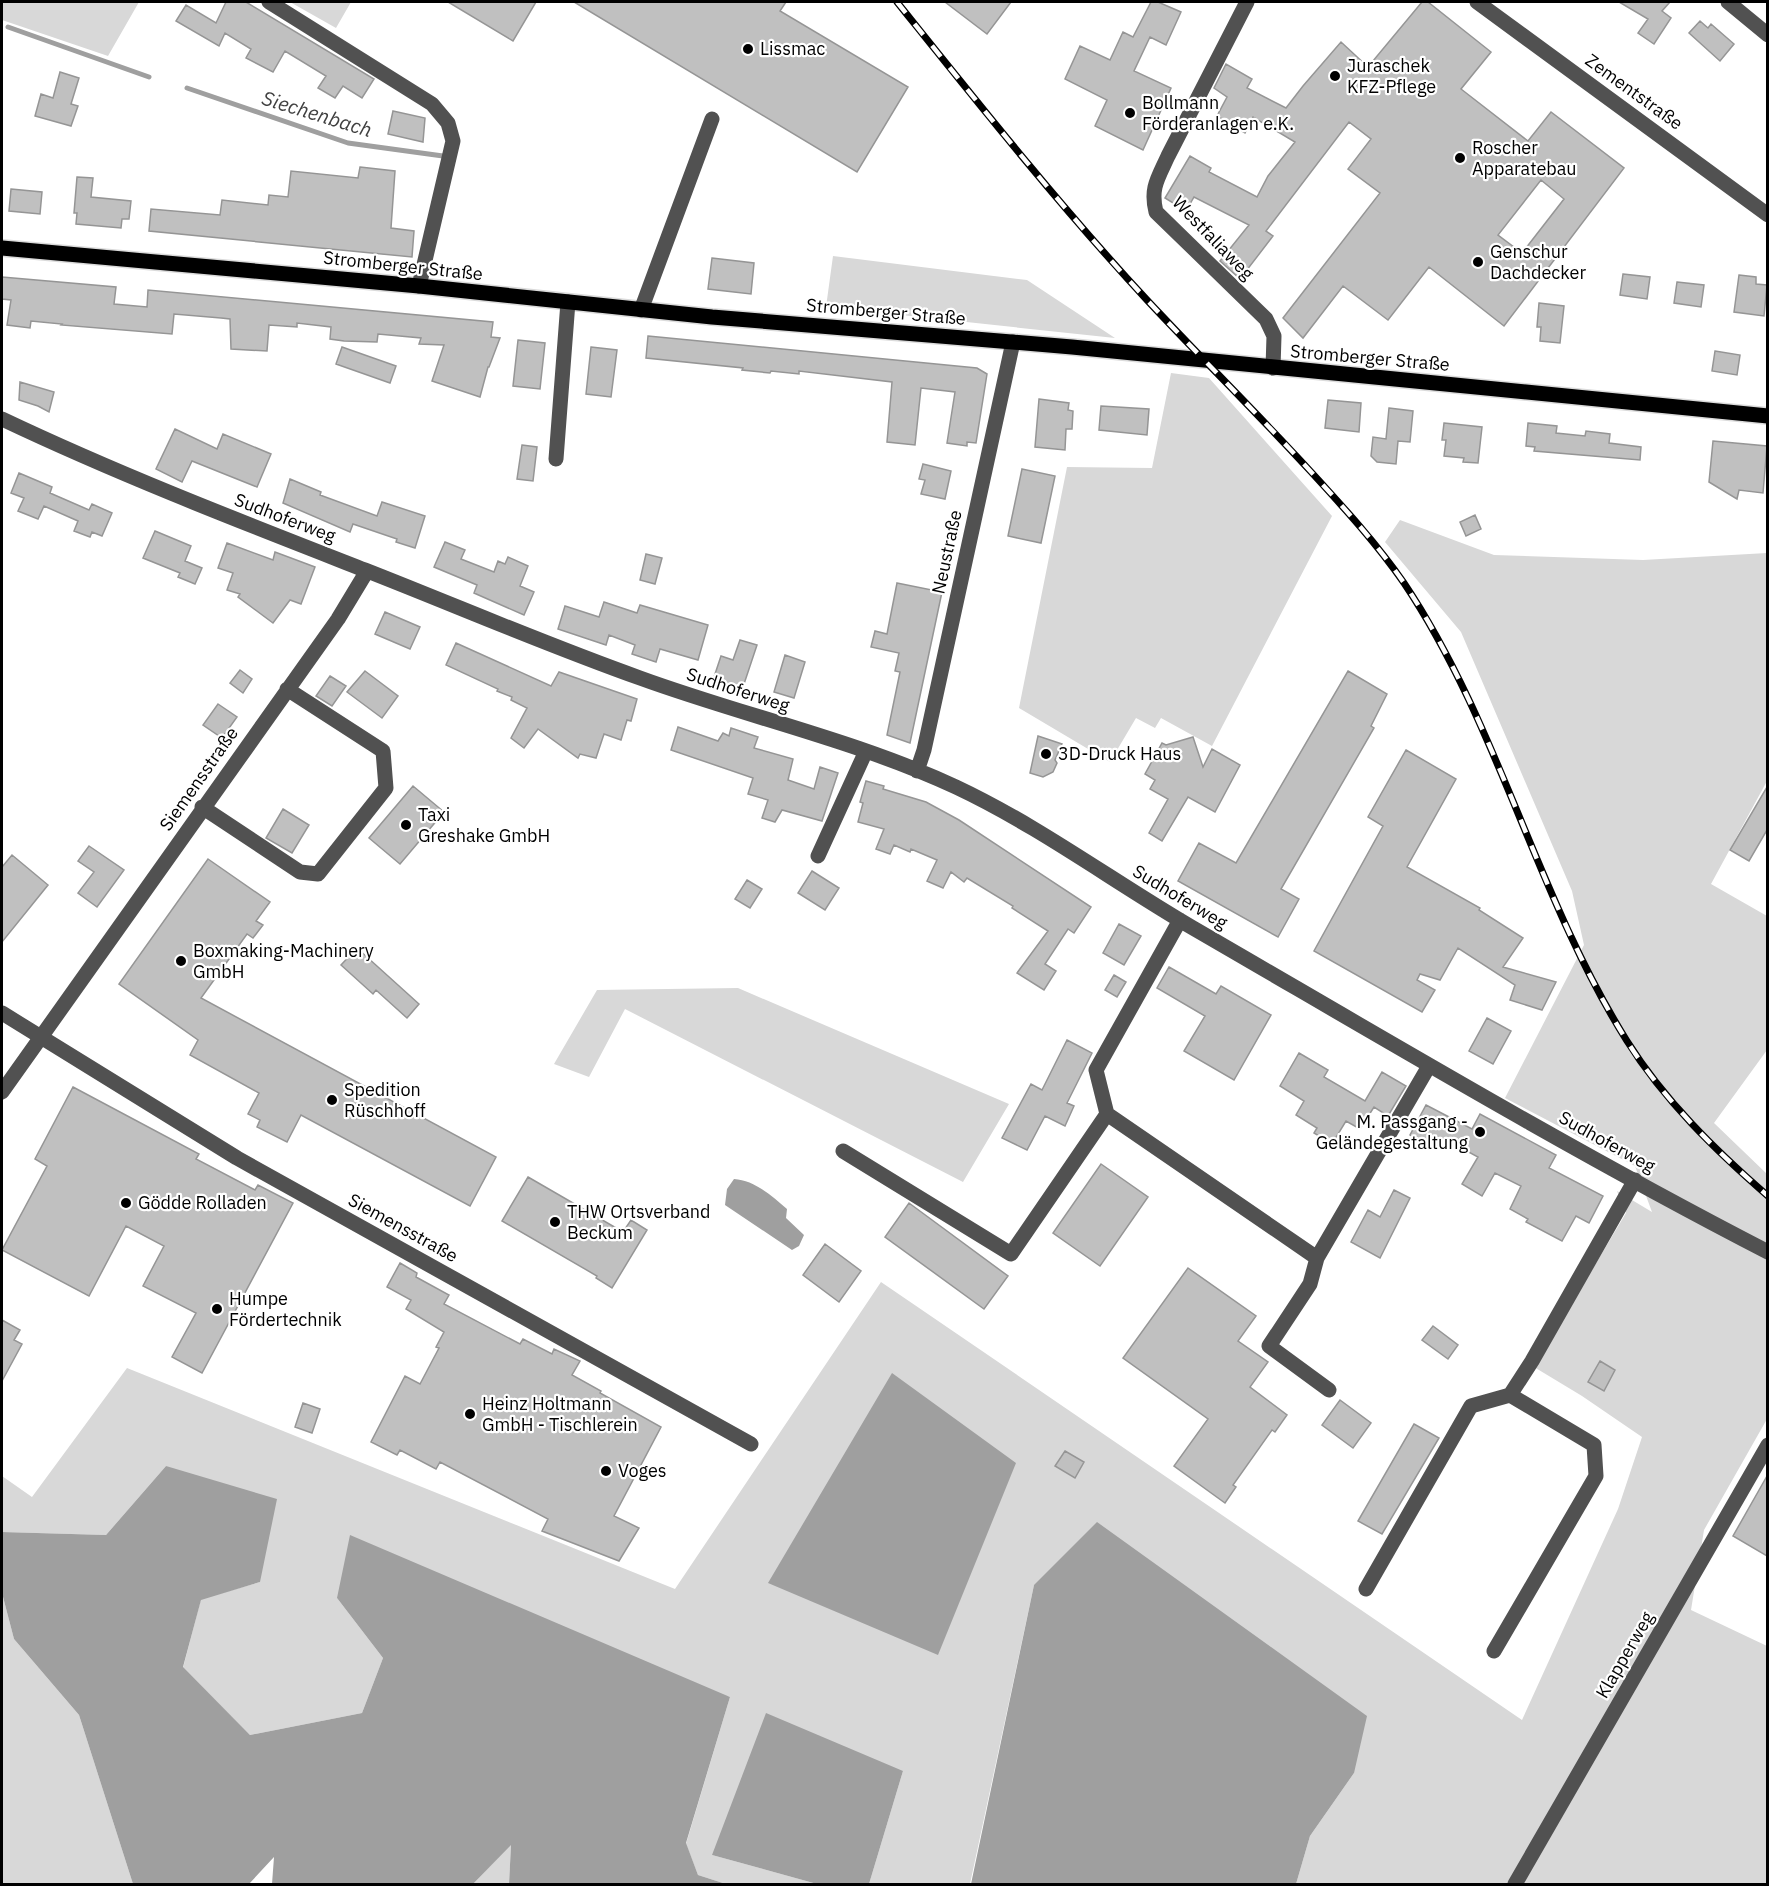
<svg xmlns="http://www.w3.org/2000/svg" width="1769" height="1886" font-family="'IBM Plex Sans',sans-serif">
	<style>
		.green { fill: #d8d8d8 }
		.water { fill: #9f9f9f }
		.lines { fill: none; stroke-linecap: round; stroke-linejoin: round }
		.stream { stroke: #9f9f9f; stroke-width: 5 }
		.building { fill: #c0c0c0; stroke: #959595; stroke-width: 1.5; fill-rule: evenodd }
		.major-casing { stroke: #dbdbdb; stroke-width: 18 }
		.minor { stroke: #515151; stroke-width: 15 }
		.major { stroke: #000; stroke-width: 15 }
		.rail-casing { stroke: #000; stroke-width: 7 }
		.rail { stroke: #fff; stroke-width: 4.5; stroke-dasharray: 14; stroke-linecap: butt }
		.poi-dot { fill: #000; stroke: #fff; stroke-width: 2 }
		.labels { text-anchor: middle; stroke-width: 4.5; stroke-linejoin: round; paint-order: stroke }
		.poi-label { font-size: 18px; fill: #000; stroke: #fff; text-anchor: start }
		.street-label { font-size: 18px; fill: #000; stroke: #fff }
		.water-label { font-size: 20px; font-style: italic; fill: #404040; stroke: #fff }
	</style>
	<rect width="100%" height="100%" fill="#fff"/>
	<path class="green" d="M2,2H139L108,56L2,20Z
		M290,2H351L336,28Z
		M833,256L1027,280L1115,338L826,307Z
		M1171,373L1209,378L1332,516L1212,746L1161,718L1155,728L1136,718L1110,762L1019,708L1067,467L1152,468Z
		M1400,520L1494,555L1643,560L1767,553V781L1711,884L1767,916V1050L1714,1123L1767,1174V1419L1704,1530L1691,1610L1767,1646V1884H1296L1310,1836L1354,1773L1034,1585L970,1884H869L903,1771L712,1855L817,1884H726L698,1875L686,1844L730,1697L337,1598L383,1658L362,1713L250,1735L183,1668L201,1599L260,1582L166,1466L106,1535L2,1532V1476L32,1497L127,1368L675,1589L881,1282L1522,1720L1618,1509L1642,1437L1582,1396L1534,1367L1626,1213L1617,1191L1652,1212L1635,1166L1505,1098L1584,945L1572,891L1461,632L1385,542Z
		M738,988L1009,1104L963,1182L625,1009L589,1077L554,1064L597,990Z
		M2,1593L14,1639L79,1715L133,1884H2Z
		M511,1844L509,1884H473Z"/>
	<path class="water" d="M734,1179C754,1180 772,1196 787,1209L786,1218L804,1235L799,1246L792,1250L725,1205L727,1189Z
		M892,1373L1016,1463L938,1655L768,1583Z
		M166,1466L277,1499L260,1582L201,1600L183,1667L250,1735L362,1713L383,1658L337,1598L350,1535L730,1697L686,1843L698,1875L726,1884H509L511,1845L473,1884H272L274,1857L249,1884H133L79,1715L14,1639L2,1593V1532L106,1535Z
		M1097,1522L1367,1716L1354,1773L1310,1836L1296,1884H971L1034,1585Z
		M766,1713L903,1771L869,1884H817L712,1855Z"/>
	<g class="lines">
		<path class="stream" d="M8,27L149,77
			M187,88L348,143L443,156"/>
	</g>
	<path class="building" d="M226,2H246L374,79L362,98L343,86L335,98L318,88L326,76L285,51L273,72L246,58L251,49L225,33L219,46L176,21L186,5L216,23Z
		M448,2H536L513,41Z
		M574,2H786L780,11L908,87L857,172Z
		M945,2H1011L987,34Z
		M1151,2H1158L1181,12L1166,45L1150,37L1134,71L1171,88L1143,150L1095,126L1107,100L1065,79L1080,46L1110,60L1123,32L1133,37Z
		M1422,2H1428L1491,52L1461,89L1528,141L1551,112L1624,168L1504,326L1429,267L1388,320L1343,286L1303,338L1283,318L1380,193L1348,169L1371,139L1349,122L1266,231L1273,236L1240,279L1220,261L1249,225L1194,197L1186,211L1165,198L1190,156L1211,168L1209,172L1257,197L1268,176L1295,142L1253,117L1245,133L1217,116L1227,97L1214,88L1226,64L1252,79L1247,88L1286,108L1303,86L1341,42L1368,67ZM1541,180L1564,199L1522,253L1498,235Z
		M1619,2H1670L1662,11L1671,18L1654,44L1638,33L1648,19Z
		M1700,21L1708,28L1711,24L1734,44L1720,61L1689,33Z
		M60,72L79,78L71,104L78,106L71,126L35,116L41,94L53,98Z
		M393,111L425,118L423,142L388,134Z
		M360,167L395,171L391,228L414,231L412,257L149,231L151,209L220,215L222,200L268,205L269,195L288,197L291,171L358,178Z
		M77,177L93,178L91,197L131,201L129,219H122L121,228L76,224L77,213H74Z
		M11,189L42,192L40,214L9,211Z
		M712,258L754,263L751,294L708,289Z
		M1623,274L1650,277L1647,299L1620,295Z
		M1739,275L1756,277V284L1767,285L1764,316L1734,312Z
		M2,277L116,287L114,304L147,307L148,290L493,322L491,337L500,338L489,367H488L480,397L432,381L444,345L419,344L421,338L378,334L377,342L344,341L330,339L331,327L297,323V327L269,325L267,351L231,349L230,319L221,318L174,314L172,334L61,325L62,324L31,321L30,328L7,325L11,300L2,299Z
		M1677,282L1704,285L1701,307L1674,303Z
		M1539,303L1564,306L1560,343L1540,341L1541,327H1537Z
		M648,336L977,368L987,374L976,443L967,442V446L947,443L955,392L921,388L915,445L887,442L892,382L799,371V374L771,371L770,373L742,370L743,368L646,358Z
		M518,340L545,343L540,389L513,386Z
		M342,347L396,366L390,383L336,364Z
		M591,347L617,350L611,397L586,394Z
		M1715,351L1740,355L1737,375L1712,371Z
		M20,382L54,392L49,412L38,406L19,400Z
		M1039,399L1069,403L1068,410L1073,411L1072,429H1066L1065,450L1035,447Z
		M1328,400L1361,403L1359,432L1325,428Z
		M1101,406L1149,409L1147,435L1099,430Z
		M1389,408L1413,411L1410,442L1398,441L1396,464L1377,462L1371,456L1373,437L1386,439Z
		M1444,423L1482,427L1478,463L1463,462L1464,458L1444,456L1446,440H1442Z
		M1528,423L1557,426L1556,433L1585,436L1586,431L1610,434L1609,443L1641,447L1640,460L1534,451L1535,447L1526,446Z
		M175,429L217,449L223,434L271,454L257,487L192,461L182,482L156,469Z
		M1713,441L1767,446L1763,493L1739,490L1737,499L1709,482Z
		M522,445L537,447L533,481L517,479Z
		M923,464L951,471L945,499L921,494L925,480L919,479Z
		M1022,469L1055,476L1041,543L1008,536Z
		M19,473L52,487L50,493L89,510L92,504L112,513L102,536L92,532L90,537L74,531L78,521L44,506L38,519L18,511L24,498L11,493Z
		M290,479L321,492L320,495L377,516L382,502L425,516L415,548L396,542L397,539L353,524L350,532L283,503Z
		M1475,515L1481,529L1466,536L1460,522Z
		M155,531L191,546L185,561L202,568L195,584L178,577L180,573L143,558Z
		M445,542L465,550L461,559L494,572L498,561L505,564L508,557L528,566L520,586L534,592L524,615L474,593L477,585L434,567Z
		M227,543L273,560L275,552L315,567L301,604L290,600L273,623L238,597L240,594L227,590L233,573L218,568Z
		M646,554L662,558L655,584L640,580Z
		M897,583L942,592L910,743L887,735L900,672L895,671L899,653L871,647L875,631L887,634Z
		M604,602L637,613L640,605L708,625L698,660L660,649L656,662L632,654L635,645L609,635L606,645L558,629L565,606L599,617Z
		M385,612L420,627L410,649L375,634Z
		M740,640L757,645L742,690L713,680L721,656L733,660Z
		M456,643L551,686L559,672L637,699L631,721L627,720L621,740L604,734L596,758L580,754L578,758L538,729L524,748L511,738L527,708L511,700L512,697L497,691L498,689L446,665Z
		M785,655L805,662L794,698L774,692Z
		M240,670L252,679L243,693L230,683Z
		M365,671L398,696L382,718L347,692Z
		M1348,671L1387,694L1371,726L1374,728L1281,889L1299,899L1278,937L1178,881L1199,843L1236,863Z
		M330,676L346,686L332,706L316,696Z
		M218,704L237,717L222,738L203,725Z
		M678,727L718,741L723,733L729,736L731,728L758,737L754,748L793,759L788,780L814,789L820,767L838,773L822,821L782,810L775,822L762,818L768,800L748,794L753,778L671,750Z
		M1038,736L1062,744L1055,760L1057,763L1053,772L1043,777L1030,773Z
		M1193,737L1203,767L1212,749L1240,765L1215,812L1188,797L1162,841L1149,833L1168,799L1150,789L1155,780L1145,774L1162,743L1166,745Z
		M1406,750L1456,779L1407,867L1480,908L1479,910L1523,938L1503,967L1556,982L1542,1010L1510,1000L1515,985L1458,948L1440,980L1420,974L1417,980L1435,990L1422,1012L1314,951L1383,826L1368,817Z
		M866,781L884,786L883,789L926,802L959,820L1091,907L1074,933L1068,929L1045,964L1056,971L1044,990L1017,973L1048,931L1012,908L1013,906L967,878L964,882L951,872L943,888L927,881L937,860L911,849L910,852L894,845L890,854L876,849L884,829L858,822L863,803L860,802Z
		M413,786L444,812L400,864L369,838Z
		M1767,787V830L1749,861L1730,850Z
		M283,809L309,825L292,853L266,838Z
		M89,846L124,870L97,907L78,893L94,872L78,861Z
		M12,855L48,885L2,942V867Z
		M208,859L270,902L256,921L263,925L253,938L247,934L201,998L496,1157L470,1206L301,1115L287,1142L257,1127L260,1120L248,1114L259,1093L190,1055L198,1040L119,984Z
		M812,871L839,888L825,910L798,893Z
		M747,880L762,889L750,908L735,899Z
		M1119,924L1141,936L1124,965L1103,953Z
		M357,948L419,1004L407,1018L376,990L373,994L341,965Z
		M1169,967L1216,994L1221,986L1271,1015L1234,1080L1184,1051L1205,1016L1157,988Z
		M1114,975L1126,982L1117,997L1105,990Z
		M1487,1018L1511,1031L1493,1064L1469,1051Z
		M1067,1040L1092,1053L1067,1103L1074,1106L1065,1126L1045,1116L1027,1150L1002,1138L1031,1084L1042,1090Z
		M1299,1053L1328,1070L1324,1077L1365,1101L1382,1072L1406,1086L1388,1116L1374,1107L1360,1129L1346,1121L1332,1144L1314,1133L1317,1128L1296,1115L1304,1101L1280,1086Z
		M73,1087L199,1154L196,1159L255,1190L258,1185L293,1203L202,1373L172,1357L196,1313L143,1286L164,1246L126,1226L89,1296L2,1250L47,1166L35,1159Z
		M1426,1105L1472,1129L1480,1114L1556,1155L1549,1168L1603,1196L1589,1223L1576,1216L1562,1241L1526,1222L1528,1219L1510,1209L1521,1186L1495,1173L1482,1196L1462,1184L1478,1157L1443,1138L1437,1150L1410,1135Z
		M1101,1164L1148,1197L1100,1266L1053,1233Z
		M528,1177L623,1232L631,1220L647,1230L612,1288L596,1278L597,1276L502,1221Z
		M1394,1190L1410,1198L1380,1258L1351,1242L1368,1210L1380,1217Z
		M909,1203L1008,1276L984,1309L885,1237Z
		M825,1244L861,1271L839,1302L803,1275Z
		M400,1263L417,1273L416,1277L449,1295L444,1304L520,1344L523,1339L552,1354L554,1349L580,1361L572,1375L601,1391L600,1393L661,1427L614,1516L639,1528L619,1561L542,1531L548,1519L440,1462L436,1469L400,1450L397,1455L371,1442L405,1376L420,1384L439,1348L436,1347L444,1332L406,1309L411,1300L387,1287Z
		M1188,1268L1256,1316L1238,1341L1268,1362L1250,1387L1287,1415L1275,1432L1272,1430L1233,1485L1236,1487L1225,1503L1174,1466L1208,1419L1123,1358Z
		M2,1320L20,1330L14,1340L22,1344L2,1381Z
		M1433,1326L1458,1345L1448,1359L1422,1340Z
		M1600,1361L1615,1370L1604,1391L1588,1382Z
		M1340,1400L1371,1423L1353,1448L1322,1425Z
		M303,1403L320,1409L312,1433L295,1427Z
		M1414,1424L1439,1438L1382,1534L1358,1521Z
		M1065,1451L1084,1462L1075,1478L1055,1466Z
		M1767,1476V1556L1733,1536Z"/>
	<g class="lines">
		<g class="major-casing">
			<path id="major" d="M2,248L419,286L712,317L1072,347L1768,416"/>
		</g>
		<path class="minor" d="M269,2L432,104L448,123L453,141L419,286
			M1247,2L1168,156C1158,178 1150,188 1156,212L1266,319L1274,336L1273,368
			M1477,2L1768,215
			M1728,2L1768,35
			M641,310L712,119
			M2,419C120,475 242,522 365,570C457,606 547,645 640,678C744,716 855,740 956,787C1039,826 1114,882 1193,928C1383,1038 1572,1151 1768,1252
			M556,459L568,302
			M917,771L924,750L1013,342
			M202,807L300,872L318,874L386,788L383,751L287,689
			M818,856L866,751
			M2,1013L237,1158L751,1444
			M2,1092L338,619L367,571
			M1107,1114L1317,1258
			M843,1151L1011,1254L1107,1114L1096,1070L1180,920
			M1329,1390L1269,1346L1310,1284L1317,1258L1429,1066
			M1366,1589L1471,1406L1510,1395
			M1494,1651L1596,1476L1594,1445L1510,1395L1532,1361L1635,1180
			M1515,1884L1768,1445"/>
		<use href="#major" class="major"/>
		<g class="rail-casing">
			<path id="rail" d="M897,2C978,103 1059,205 1147,300C1202,359 1259,415 1313,474C1345,509 1377,544 1404,583C1499,725 1536,896 1627,1041C1664,1100 1715,1150 1768,1196"/>
		</g>
		<use href="#rail" class="rail"/>
	</g>
	<g class="poi-dot">
		<circle cx="748" cy="49" r="6"/>
		<circle cx="1335" cy="76" r="6"/>
		<circle cx="1130" cy="113" r="6"/>
		<circle cx="1460" cy="158" r="6"/>
		<circle cx="1478" cy="262" r="6"/>
		<circle cx="1046" cy="754" r="6"/>
		<circle cx="406" cy="825" r="6"/>
		<circle cx="181" cy="961" r="6"/>
		<circle cx="332" cy="1100" r="6"/>
		<circle cx="1480" cy="1132" r="6"/>
		<circle cx="126" cy="1203" r="6"/>
		<circle cx="555" cy="1222" r="6"/>
		<circle cx="217" cy="1309" r="6"/>
		<circle cx="470" cy="1414" r="6"/>
		<circle cx="606" cy="1471" r="6"/>
	</g>
	<g class="labels">
		<g class="poi-label">
			<text x="760" y="55">Lissmac</text>
			<text x="1347" y="72">Juraschek<tspan x="1347" dy="21">KFZ-Pflege</tspan></text>
			<text x="1142" y="109">Bollmann<tspan x="1142" dy="21">Förderanlagen e.K.</tspan></text>
			<text x="1472" y="154">Roscher<tspan x="1472" dy="21">Apparatebau</tspan></text>
			<text x="1490" y="258">Genschur<tspan x="1490" dy="21">Dachdecker</tspan></text>
			<text x="1058" y="760">3D-Druck Haus</text>
			<text x="418" y="821">Taxi<tspan x="418" dy="21">Greshake GmbH</tspan></text>
			<text x="193" y="957">Boxmaking-Machinery<tspan x="193" dy="21">GmbH</tspan></text>
			<text x="344" y="1096">Spedition<tspan x="344" dy="21">Rüschhoff</tspan></text>
			<text x="1468" y="1128" text-anchor="end">M. Passgang -<tspan x="1468" dy="21">Geländegestaltung</tspan></text>
			<text x="138" y="1209">Gödde Rolladen</text>
			<text x="567" y="1218">THW Ortsverband<tspan x="567" dy="21">Beckum</tspan></text>
			<text x="229" y="1305">Humpe<tspan x="229" dy="21">Fördertechnik</tspan></text>
			<text x="482" y="1410">Heinz Holtmann<tspan x="482" dy="21">GmbH - Tischlerein</tspan></text>
			<text x="618" y="1477">Voges</text>
		</g>
		<g class="street-label">
			<text transform="translate(1634 92) rotate(36)" y="6">Zementstraße</text>
			<text transform="translate(1213 238) rotate(46)" y="6">Westfaliaweg</text>
			<text transform="translate(403 266) rotate(6)" y="6">Stromberger Straße</text>
			<text transform="translate(886 312) rotate(5)" y="6">Stromberger Straße</text>
			<text transform="translate(1370 358) rotate(5)" y="6">Stromberger Straße</text>
			<text transform="translate(285 518) rotate(21)" y="6">Sudhoferweg</text>
			<text transform="translate(947 552) rotate(-78)" y="6">Neustraße</text>
			<text transform="translate(738 690) rotate(18)" y="6">Sudhoferweg</text>
			<text transform="translate(199 779) rotate(-55)" y="6">Siemensstraße</text>
			<text transform="translate(1180 897) rotate(31)" y="6">Sudhoferweg</text>
			<text transform="translate(1607 1142) rotate(29)" y="6">Sudhoferweg</text>
			<text transform="translate(403 1228) rotate(29)" y="6">Siemensstraße</text>
			<text transform="translate(1625 1655) rotate(-60)" y="6">Klapperweg</text>
		</g>
		<g class="water-label">
			<text transform="translate(317 114) rotate(17)" y="7">Siechenbach</text>
		</g>
	</g>
	<rect width="1769" height="1886" fill="none" stroke="#000000" stroke-width="6"/>
</svg>
